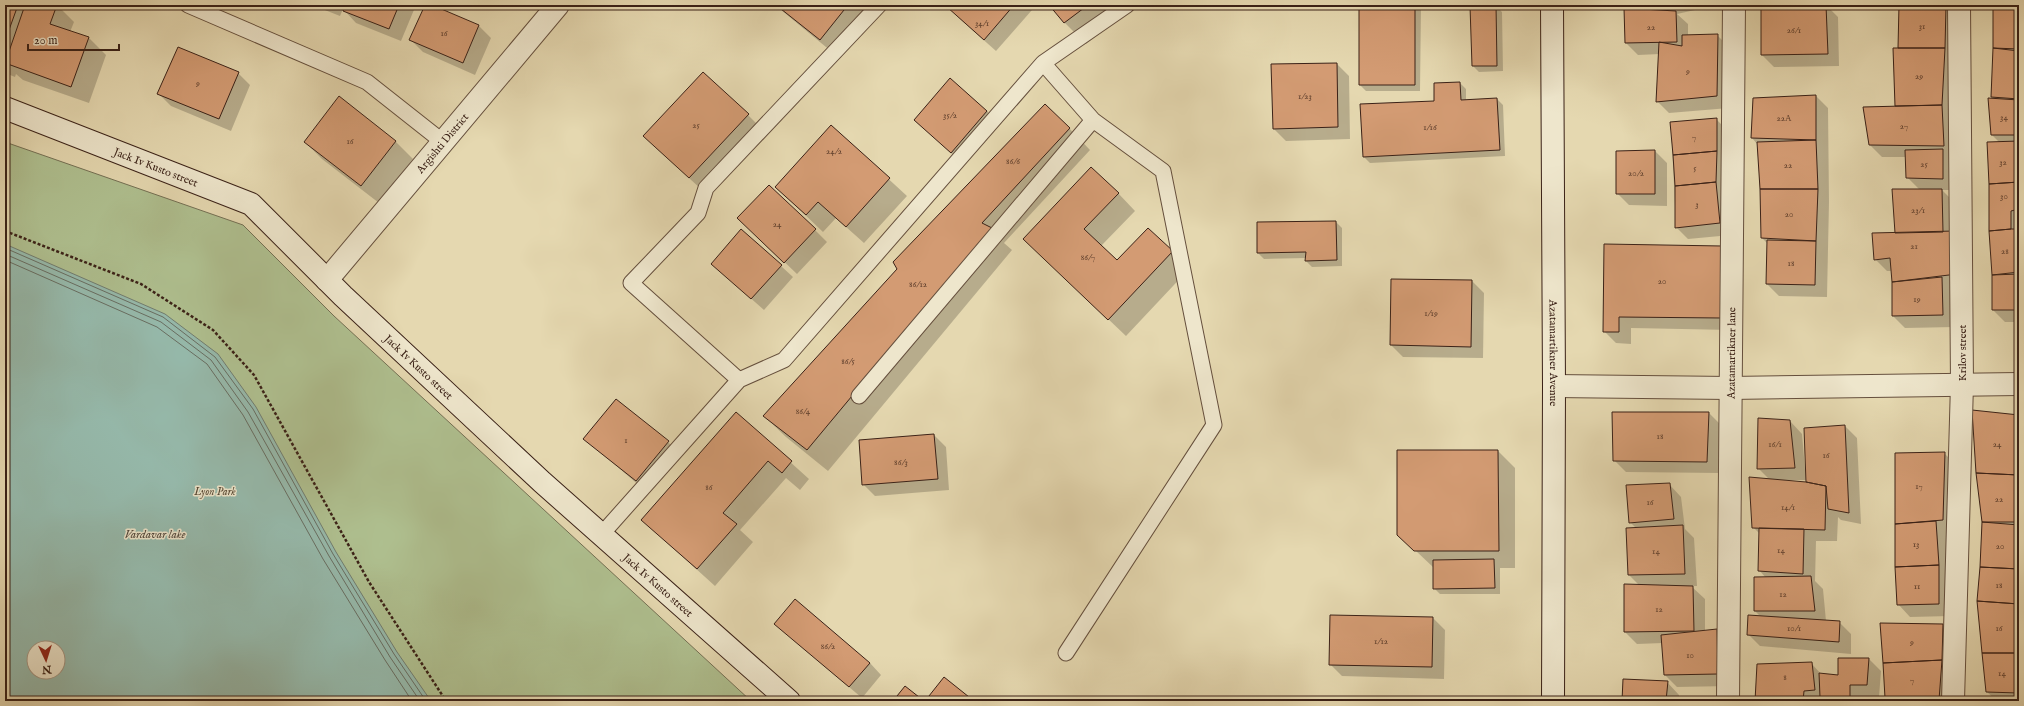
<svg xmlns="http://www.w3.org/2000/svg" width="2024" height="706" font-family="'IM FELL English',serif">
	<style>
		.green { fill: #afc090; stroke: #747054; fill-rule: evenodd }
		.water { fill: #96baac; stroke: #717d70; fill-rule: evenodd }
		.shadow { fill: #0003; fill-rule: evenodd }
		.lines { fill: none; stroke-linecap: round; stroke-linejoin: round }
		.shore { stroke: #686e62; stroke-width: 1 }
		.building { fill: #d39b73; stroke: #3a2117 }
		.lane-casing { stroke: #654f3d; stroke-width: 17 }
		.street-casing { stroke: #654f3d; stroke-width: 24 }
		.secondary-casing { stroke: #3a2117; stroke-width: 24 }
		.path { stroke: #3a2117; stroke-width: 2.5; stroke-dasharray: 3 2; stroke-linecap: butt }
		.lane { stroke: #eee6cc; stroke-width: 15 }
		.street { stroke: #eee6cc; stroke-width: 22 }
		.secondary { stroke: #eee6cc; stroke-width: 22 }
		.labels { text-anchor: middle; stroke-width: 3; stroke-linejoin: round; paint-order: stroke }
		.number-label { font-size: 9px; fill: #60402e }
		.street-label { font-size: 11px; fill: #3a2117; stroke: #eee6cc }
		.park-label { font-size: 11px; font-style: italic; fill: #574935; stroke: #eee6cc }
		.water-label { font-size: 12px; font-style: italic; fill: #51473c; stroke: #eee6cc }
	</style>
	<rect width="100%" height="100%" fill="#e5d8b0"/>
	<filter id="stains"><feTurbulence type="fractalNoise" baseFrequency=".005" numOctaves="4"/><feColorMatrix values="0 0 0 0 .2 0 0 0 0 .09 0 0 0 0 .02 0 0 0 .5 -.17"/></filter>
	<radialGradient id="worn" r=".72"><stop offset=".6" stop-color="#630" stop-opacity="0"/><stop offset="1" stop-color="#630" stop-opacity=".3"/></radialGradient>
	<path class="green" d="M5,142L243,225L334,316L751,701H5ZM34,648H58V672H34Z"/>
	<path class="water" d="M5,244L165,314L218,354L256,407L336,552L397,652L431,701H5ZM34,648H58V672H34Z"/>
	<path class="shadow" d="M5,5H22L25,8L26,5H57L74,22L70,32L89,38L106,55L89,103L23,80L16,74L15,77L5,73Z
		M312,5H416L401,41L356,23L343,9L340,16Z
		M426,5L479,26L491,38L475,75L423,52L411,40Z
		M775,5H870L832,52Z
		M950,5H1026L1032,10L996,51L960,19L948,7Z
		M1051,5H1126L1130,10L1086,44L1065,23Z
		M1360,5H1421L1420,91H1366L1360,85Z
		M1629,5H1704V8L1677,14L1688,24V36L1717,35L1729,47V108L1669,113L1657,101L1660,54L1638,55L1626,43L1634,10Z
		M1762,5H1826L1838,17L1839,66L1774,67L1762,55Z
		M1909,5H1964L1955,190H1942L1954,202L1955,327L1905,328L1893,316L1892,271H1887L1875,259L1897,234L1920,190L1907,177L1906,157H1882L1870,145L1896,107L1894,49H1899Z
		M1994,5H2019V322H2005L1993,310L1988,143H2000L1992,135L1995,99L1992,97Z
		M1496,6L1502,12L1503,71L1479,72L1473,66Z
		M1337,64L1349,76L1350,139L1286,141L1274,129Z
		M238,73L250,85L231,131L171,106L159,94Z
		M1460,83L1466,89V100L1497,99L1503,105L1505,156L1370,163L1364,157Z
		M1816,96L1828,108L1829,202L1827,297L1779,296L1767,284L1768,244L1762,238L1758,145L1752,138L1754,99Z
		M340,98L396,142L413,159L379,203L322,159L305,142Z
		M987,111L999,123L963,164L915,120Z
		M748,115L760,127L701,189L656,148Z
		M1716,119L1728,131L1731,235L1688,239L1676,227L1671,123Z
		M831,126L907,196L864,243L836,218L823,232L776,187Z
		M1069,128L1090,150L1004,243L1012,250L828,471L786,437L764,416Z
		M1655,151L1667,163V206L1629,205L1617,193Z
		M1118,193L1135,211L1101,246L1117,261L1148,229L1189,269L1126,336L1024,239Z
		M1336,222L1342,228V266L1312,267L1306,261L1307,258L1264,259L1258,253Z
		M751,230H815L827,242L797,274Z
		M1605,245L1721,247L1732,330L1631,328V344L1616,343L1604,331Z
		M712,264L781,266L793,277L764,310Z
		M1472,281L1484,293L1483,358L1403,357L1391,345Z
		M616,400L668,442L680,454L648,493L585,439Z
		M736,413L809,479L800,490L786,478L740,530L753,542L715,586L642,520Z
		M1709,413L1721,425L1719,473L1626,472L1614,460Z
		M2019,416V701H1997L1987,692L1978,601L1983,522Z
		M1790,421L1802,434L1805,469L1845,426L1857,438L1861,524L1841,520L1838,517L1837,541H1816L1815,581L1823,589L1826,621L1839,622L1851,634V654L1760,646L1748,634L1761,617L1755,611L1766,578L1759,570L1760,534L1753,527L1770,480L1758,468ZM1785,480H1807V484L1785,482Z
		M934,435L946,447L949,490L875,496L863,484Z
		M1398,451H1498L1515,468V568H1500V594H1440L1434,588V568L1398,534Z
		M1944,453L1956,465L1951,616L1910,617L1898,604L1896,566V454Z
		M1669,484L1681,497L1685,529L1694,538L1697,586H1691L1705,599V631L1716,630L1728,642L1730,686L1677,687L1665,675L1663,643L1637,644L1625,632L1640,586L1629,575L1637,529L1630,522Z
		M1331,616L1433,618L1445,630L1444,679L1342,676L1330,664Z
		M775,624L870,663L881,675L862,698Z
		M1943,625L1955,637L1951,701H1887Z
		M1839,659H1869L1881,671L1879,697L1862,696V701H1756L1811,663L1822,675L1839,676Z
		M1667,682L1679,695V701H1623Z"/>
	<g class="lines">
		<path class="shore" d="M5,248L163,317L215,357L253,409L333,554L394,654L426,701
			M5,254L161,322L211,360L248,412L329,556L390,657L420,701
			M5,260L157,327L207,364L243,415L323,559L385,660L412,701"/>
	</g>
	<path class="building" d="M5,5H18L5,41Z
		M25,5H57L50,24L89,37L71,87L5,63Z
		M345,5H399L389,29L343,11Z
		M425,5H432L479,25L463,63L409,40Z
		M776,5H848L820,40Z
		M949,5H1014L984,40L947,7Z
		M1049,5H1088L1064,23Z
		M1359,5H1415V85H1359Z
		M1496,5L1497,66H1472L1470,6Z
		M1761,5H1826L1828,54L1761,55Z
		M1899,5H1946L1945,48H1898Z
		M1993,5L2019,6V49L1993,48Z
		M1624,8L1676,11L1677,42L1625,43Z
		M1718,34L1717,96L1656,102L1659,42L1682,46V35Z
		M178,47L239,72L219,119L157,94Z
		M1893,48H1945L1942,105L1895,106Z
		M1993,48L2019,51V99L1991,97Z
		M1337,63L1338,127L1273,129L1271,64Z
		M703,72L749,114L689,178L643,136Z
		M950,78L987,111L951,153L914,120Z
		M1460,82L1461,100L1497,98L1500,150L1363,157L1360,104L1434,101V83Z
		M1816,95V140L1751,138L1753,98Z
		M339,96L396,141L361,186L304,142Z
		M1988,98L2019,100V135H1991Z
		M1045,104L1070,128L982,223L992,228L807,450L763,416L897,269L893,262Z
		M1942,105L1944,146L1869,145L1863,107Z
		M1717,118V151L1673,155L1670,122Z
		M831,125L890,178L846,227L818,202L806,215L775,187Z
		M1816,140L1818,189H1760L1757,142Z
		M2019,141V182L1989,184L1987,142Z
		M1943,149V179L1906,178L1905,150Z
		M1655,150V194H1616V151Z
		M1717,151L1716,182L1675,186L1673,155Z
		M1091,167L1119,193L1084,229L1117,260L1148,228L1173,251L1108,320L1023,239Z
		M1716,182L1720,223L1675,228V186Z
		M2019,182V209L2011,211V229L1989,231V184Z
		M769,185L816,229L784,263L737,218Z
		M1760,189H1818L1816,241L1761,238Z
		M1892,189H1942L1943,232L1895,233Z
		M1336,221L1337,260L1305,261L1306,252L1257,253V222Z
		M741,229L782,265L751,299L711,264Z
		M2011,229H2019V272L1992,275L1989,231Z
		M1954,231L1957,274L1892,282L1890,258L1874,260L1872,233Z
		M1767,240L1816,241L1815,285L1766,284Z
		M1604,244L1722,246L1721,318L1619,317V332H1603Z
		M2019,274V310H1992V275Z
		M1942,277L1943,315L1892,316V282Z
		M1391,279L1472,280L1471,347L1390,345Z
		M616,399L669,441L636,481L583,439Z
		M1972,410L2019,415V475L1976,473Z
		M736,412L792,461L782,473L768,461L723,513L737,524L697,569L641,520Z
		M1612,412H1709L1707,462L1613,461Z
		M1758,418L1790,420L1795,468L1757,469Z
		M1845,425L1849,513L1828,509L1826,486L1806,482L1804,428Z
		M934,434L938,479L862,485L859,440Z
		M1397,450H1498L1499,551H1414L1397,535Z
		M1945,452L1943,520L1895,524V453Z
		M1976,473L2019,475V522H1982Z
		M1749,477L1806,482L1826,486L1825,530L1752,528Z
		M1670,483L1674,519L1629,523L1626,485Z
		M1936,521L1939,565L1895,567V524Z
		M1982,522L2019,525V569L1980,567Z
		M1683,525L1685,574L1628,575L1626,528Z
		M1759,528L1804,529L1803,574L1758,571Z
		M1494,559L1495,588L1433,589V560Z
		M1939,565V604L1897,605L1895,567Z
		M1980,567L2019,569V604L1977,601Z
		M1811,576L1815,611H1754V577Z
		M1624,584L1693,586L1694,631L1624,632Z
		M795,599L870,663L849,687L774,624Z
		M1977,601L2019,604V653H1982Z
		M1330,615L1433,617L1432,667L1329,665Z
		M1748,615L1840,621L1839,642L1747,635Z
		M1880,623L1943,624L1942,660L1883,663Z
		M1717,629L1718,674L1664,675L1661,635Z
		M1982,653H2019V693L1986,692Z
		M1838,658H1869L1867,685H1850V698L1820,697L1819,673L1838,675Z
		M1942,660L1939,700L1885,698L1883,663Z
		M1812,662L1815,690L1804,691L1803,701H1755L1757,664Z
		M944,677L974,701H925Z
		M1623,679L1668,681L1666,701H1622Z
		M905,686L924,701H893Z
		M1885,698L1939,700V701H1886Z"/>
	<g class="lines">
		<g class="lane-casing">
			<path id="lane" d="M188,5L367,82L443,142
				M1043,63L1127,5
				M739,380L631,283L698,213L706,188L879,5
				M859,396L1093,120
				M601,535L739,380L784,360L1043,63L1093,120L1163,171L1214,425L1066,653"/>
		</g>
		<g class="street-casing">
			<g id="street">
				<path id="s1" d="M327,280L558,5"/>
				<path d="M1554,386L1730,388L2019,384"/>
				<path id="s2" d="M1728,701L1734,5"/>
				<path d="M1953,701L1962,384L1959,5"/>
			</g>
		</g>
		<g class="secondary-casing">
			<g id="secondary">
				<path id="s3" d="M1552,5L1554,386L1553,701"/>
				<path id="s4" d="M5,108L251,204L343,296L542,482L789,701"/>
			</g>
		</g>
		<path class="path" d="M5,231L141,284L213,330L254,375L369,582L446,701"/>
		<use href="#lane" class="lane"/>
		<use href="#street" class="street"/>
		<use href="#secondary" class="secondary"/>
	</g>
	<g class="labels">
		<g class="number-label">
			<text x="982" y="26">34/1</text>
			<text x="1922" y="29">31</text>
			<text x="1651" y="30">22</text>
			<text x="1794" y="33">26/1</text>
			<text x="444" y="36">16</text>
			<text x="1688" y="74">9</text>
			<text x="1919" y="79">29</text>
			<text x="198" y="86">9</text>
			<text x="1305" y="99">1/23</text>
			<text x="950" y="118">35/2</text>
			<text x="2004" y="120">34</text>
			<text x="1784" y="121">22А</text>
			<text x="696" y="128">25</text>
			<text x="1904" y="129">27</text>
			<text x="1430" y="130">1/16</text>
			<text x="1694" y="140">7</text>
			<text x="350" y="144">16</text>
			<text x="834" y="154">24/2</text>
			<text x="1013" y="164">86/6</text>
			<text x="2003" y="165">32</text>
			<text x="1924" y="167">25</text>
			<text x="1788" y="168">22</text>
			<text x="1695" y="171">5</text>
			<text x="1636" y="176">20/2</text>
			<text x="2004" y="199">30</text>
			<text x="1697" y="207">3</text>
			<text x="1918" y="213">23/1</text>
			<text x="1789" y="217">20</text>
			<text x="777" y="227">24</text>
			<text x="1914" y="249">21</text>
			<text x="2005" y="254">28</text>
			<text x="1088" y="260">86/7</text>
			<text x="1791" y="266">18</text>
			<text x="1662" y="284">20</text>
			<text x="918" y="287">86/12</text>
			<text x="1917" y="302">19</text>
			<text x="1431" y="316">1/19</text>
			<text x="848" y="364">86/5</text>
			<text x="803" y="414">86/4</text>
			<text x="1660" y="439">18</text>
			<text x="626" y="443">1</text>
			<text x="1775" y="447">16/1</text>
			<text x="1997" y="447">24</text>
			<text x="1826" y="458">16</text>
			<text x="901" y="465">86/3</text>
			<text x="1919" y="489">17</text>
			<text x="709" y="490">86</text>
			<text x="1999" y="502">22</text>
			<text x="1650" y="505">16</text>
			<text x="1788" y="510">14/1</text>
			<text x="1916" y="547">13</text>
			<text x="2000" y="549">20</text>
			<text x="1781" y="553">14</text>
			<text x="1656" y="554">14</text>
			<text x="1999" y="588">18</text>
			<text x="1917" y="589">11</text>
			<text x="1783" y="597">12</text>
			<text x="1659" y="612">12</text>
			<text x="1794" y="631">10/1</text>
			<text x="1999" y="631">16</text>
			<text x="1381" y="644">1/12</text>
			<text x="1912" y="645">9</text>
			<text x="828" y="649">86/2</text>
			<text x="1690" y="658">10</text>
			<text x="2002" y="676">14</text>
			<text x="1785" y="680">8</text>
			<text x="1912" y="683">7</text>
		</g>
		<g class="street-label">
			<text dy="4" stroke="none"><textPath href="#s1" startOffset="179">Argishti District</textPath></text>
			<text dy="4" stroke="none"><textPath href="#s4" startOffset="162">Jack Iv Kusto street</textPath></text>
			<text dy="4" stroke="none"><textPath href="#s3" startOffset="348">Azatamartikner Avenue</textPath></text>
			<text dy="4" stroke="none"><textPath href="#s2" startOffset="348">Azatamartikner lane</textPath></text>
			<text transform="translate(1962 353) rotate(-90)" y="4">Krilov street</text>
			<text dy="4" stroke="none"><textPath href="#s4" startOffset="498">Jack Iv Kusto street</textPath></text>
			<text dy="4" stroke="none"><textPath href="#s4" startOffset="822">Jack Iv Kusto street</textPath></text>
		</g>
		<g class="park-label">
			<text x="215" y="495">Lyon Park</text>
		</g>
		<g class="water-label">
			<text x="155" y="538">Vardavar lake</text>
		</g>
	</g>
	<rect width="2024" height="706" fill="none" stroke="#e5d8b0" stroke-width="20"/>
	<rect x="6" y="6" width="2012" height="694" fill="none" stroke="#3a2117" stroke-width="2"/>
	<rect x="10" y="10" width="2004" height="686" fill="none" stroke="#3a2117"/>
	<g transform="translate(46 660) rotate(176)"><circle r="19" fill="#eee6cc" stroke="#a69784"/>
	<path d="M0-3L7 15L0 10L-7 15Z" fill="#8f2418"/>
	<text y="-6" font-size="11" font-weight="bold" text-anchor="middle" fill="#3a2117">N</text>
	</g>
	<path d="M28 44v6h91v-6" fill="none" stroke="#3a2117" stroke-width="2"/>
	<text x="34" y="44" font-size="12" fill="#3a2117" stroke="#eee6cc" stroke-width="3" paint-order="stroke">20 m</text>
	<rect width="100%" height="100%" filter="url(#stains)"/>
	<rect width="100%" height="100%" fill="url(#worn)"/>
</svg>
